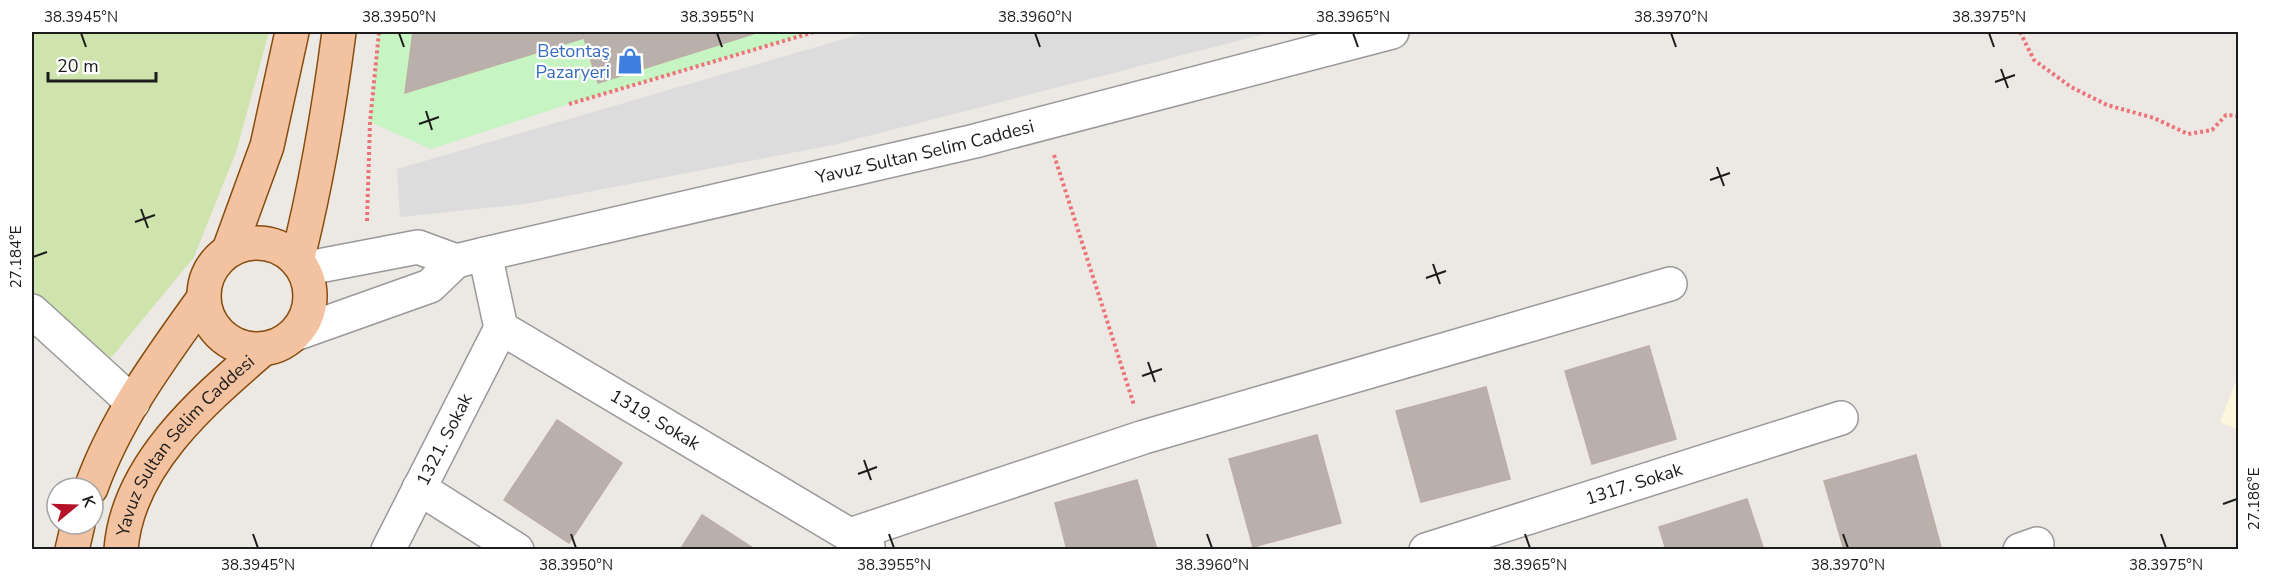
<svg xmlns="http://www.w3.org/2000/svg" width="2270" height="581" font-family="'Nunito Sans',sans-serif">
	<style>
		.education { fill: #fcf7dc }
		.grass { fill: #cfe3ac }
		.park { fill: #c6f4c2 }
		.parking { fill: #dcdcdc }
		.building { fill: #b9b0ac; stroke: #bdada6; stroke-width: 1.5 }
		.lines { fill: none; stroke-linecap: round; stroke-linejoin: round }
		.minor-casing { stroke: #999; stroke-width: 36 }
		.major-casing { stroke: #864c0d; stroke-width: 36 }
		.path { stroke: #ec7479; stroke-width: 4; stroke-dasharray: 3 3; stroke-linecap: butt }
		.minor { stroke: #fff; stroke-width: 33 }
		.major { stroke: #f3c3a1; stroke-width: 33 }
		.ticks { fill: none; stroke: #1c1c1c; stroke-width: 2 }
		.labels { text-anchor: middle; stroke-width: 4.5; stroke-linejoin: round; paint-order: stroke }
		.shop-label { font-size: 18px; fill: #366cbe; stroke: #fff; text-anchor: end }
		.street-label { font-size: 18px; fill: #1c1c1c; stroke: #fff }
		.neatline { fill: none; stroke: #1c1c1c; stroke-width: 2 }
		.ticks-label { font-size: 15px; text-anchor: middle; fill: #1c1c1c }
	</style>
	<rect width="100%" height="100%" fill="#ece8e3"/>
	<path class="education" d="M2238,376V430L2220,422Z"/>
	<path class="grass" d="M32,32H269L236,152L194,257L111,358L32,294Z"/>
	<path class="park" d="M379,32H813L569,104L431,149L370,122Z"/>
	<path class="parking" d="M868,32H1272L833,145L525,204L400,217L397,169Z"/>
	<path class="building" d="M413,32H582L584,38L405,93Z
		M582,32H759L598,83Z
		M1649,346L1676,439L1592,464L1565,371Z
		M1486,387L1510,479L1421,502L1396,411Z
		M557,420L622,463L569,543L504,500Z
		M1317,435L1341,523L1253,547L1229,459Z
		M1916,455L1941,547L1932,550H1844L1824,481Z
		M1137,480L1157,550H1067L1055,503Z
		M1747,499L1764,550H1666L1659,527Z
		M702,515L756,550H680Z"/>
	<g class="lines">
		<g class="minor-casing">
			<g id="minor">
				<path id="s1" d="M485,254L501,328L868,546"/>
				<path id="s2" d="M303,269L418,247L456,261L485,254L975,141L1392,32"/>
				<path d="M32,311L133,403"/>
				<path d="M295,334L430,286L456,261"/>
				<path d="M419,488L517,550"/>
				<path d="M850,535L1144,437L1670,284"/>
				<path id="s3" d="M388,550L501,328"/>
				<path id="s4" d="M1426,550L1841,418"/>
				<path d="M2020,550L2037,544"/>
			</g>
		</g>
		<g class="major-casing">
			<g id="major">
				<circle cx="257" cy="296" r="53"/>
				<path d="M229,250L267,146L292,32"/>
				<path d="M297,261C316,186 329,109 339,32"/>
				<path d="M91,488C116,418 160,359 203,299"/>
				<path d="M72,550L78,524"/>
				<path id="s5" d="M121,550C127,465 204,400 263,349"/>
			</g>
		</g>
		<path class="path" d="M2020,32L2034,60L2071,87L2107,105L2154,118L2188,134L2212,130L2226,115L2238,116
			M569,104L814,32
			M1054,155L1134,405
			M367,221L370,122L379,32"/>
		<use href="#minor" class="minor"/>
		<use href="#major" class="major"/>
	</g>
	<path class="ticks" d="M81,33L86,47M399,33L404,47M717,33L722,47M1035,33L1040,47M1353,33L1358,47M1671,33L1676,47M1989,33L1994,47M2001,69L2008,88M1995,82L2015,75M426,111L432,130M419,124L439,117M1717,167L1724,186M1710,180L1730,173M141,209L148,228M135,222L155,215M33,257L47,252M1433,264L1440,284M1426,278L1446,271M1148,362L1155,382M1142,376L1162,369M864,460L871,480M858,474L877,467M2223,504L2237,499M253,534L258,548M571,534L576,548M889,534L894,548M1207,534L1212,548M1525,534L1530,548M1843,534L1848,548M2161,534L2166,548"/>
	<defs>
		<g id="shop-bare" transform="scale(2.07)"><path d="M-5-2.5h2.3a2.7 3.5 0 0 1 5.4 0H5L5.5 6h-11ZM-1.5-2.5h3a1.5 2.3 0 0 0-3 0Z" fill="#3f7fe0" stroke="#fff" stroke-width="2.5" paint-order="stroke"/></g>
	</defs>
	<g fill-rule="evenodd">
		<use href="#shop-bare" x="630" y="61"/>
	</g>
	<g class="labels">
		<g class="shop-label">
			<text x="610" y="57">Betontaş<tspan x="610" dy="21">Pazaryeri</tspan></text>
		</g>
		<g class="street-label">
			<text dy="6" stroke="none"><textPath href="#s2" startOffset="639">Yavuz Sultan Selim Caddesi</textPath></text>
			<text dy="6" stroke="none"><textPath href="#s1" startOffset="255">1319. Sokak</textPath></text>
			<text dy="6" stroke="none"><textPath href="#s3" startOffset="124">1321. Sokak</textPath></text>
			<text dy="6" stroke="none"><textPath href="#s5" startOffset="126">Yavuz Sultan Selim Caddesi</textPath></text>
			<text dy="6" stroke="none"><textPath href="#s4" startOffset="218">1317. Sokak</textPath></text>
		</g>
	</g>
	<rect width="2270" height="581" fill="none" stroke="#ffffff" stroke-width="66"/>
	<g transform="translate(75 506) rotate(71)"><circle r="28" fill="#ffffff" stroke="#a4a4a4" stroke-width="1.5"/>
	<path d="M0-4.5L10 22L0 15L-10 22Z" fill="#b6122a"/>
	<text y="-9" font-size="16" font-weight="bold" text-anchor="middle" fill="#1c1c1c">K</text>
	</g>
	<path d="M48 72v9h108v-9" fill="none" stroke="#1c1c1c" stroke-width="3"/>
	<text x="57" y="72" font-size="18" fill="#1c1c1c" stroke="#ffffff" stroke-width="4.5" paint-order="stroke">20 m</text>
	<rect x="33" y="33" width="2204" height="515" class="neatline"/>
	<g class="ticks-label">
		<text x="81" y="22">38.3945°N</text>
		<text x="399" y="22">38.3950°N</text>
		<text x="717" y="22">38.3955°N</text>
		<text x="1035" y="22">38.3960°N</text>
		<text x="1353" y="22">38.3965°N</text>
		<text x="1671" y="22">38.3970°N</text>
		<text x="1989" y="22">38.3975°N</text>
		<text transform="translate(16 257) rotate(-90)" y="5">27.184°E</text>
		<text transform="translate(2254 499) rotate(-90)" y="5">27.186°E</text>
		<text x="258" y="570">38.3945°N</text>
		<text x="576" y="570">38.3950°N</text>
		<text x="894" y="570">38.3955°N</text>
		<text x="1212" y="570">38.3960°N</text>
		<text x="1530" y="570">38.3965°N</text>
		<text x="1848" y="570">38.3970°N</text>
		<text x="2166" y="570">38.3975°N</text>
	</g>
</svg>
